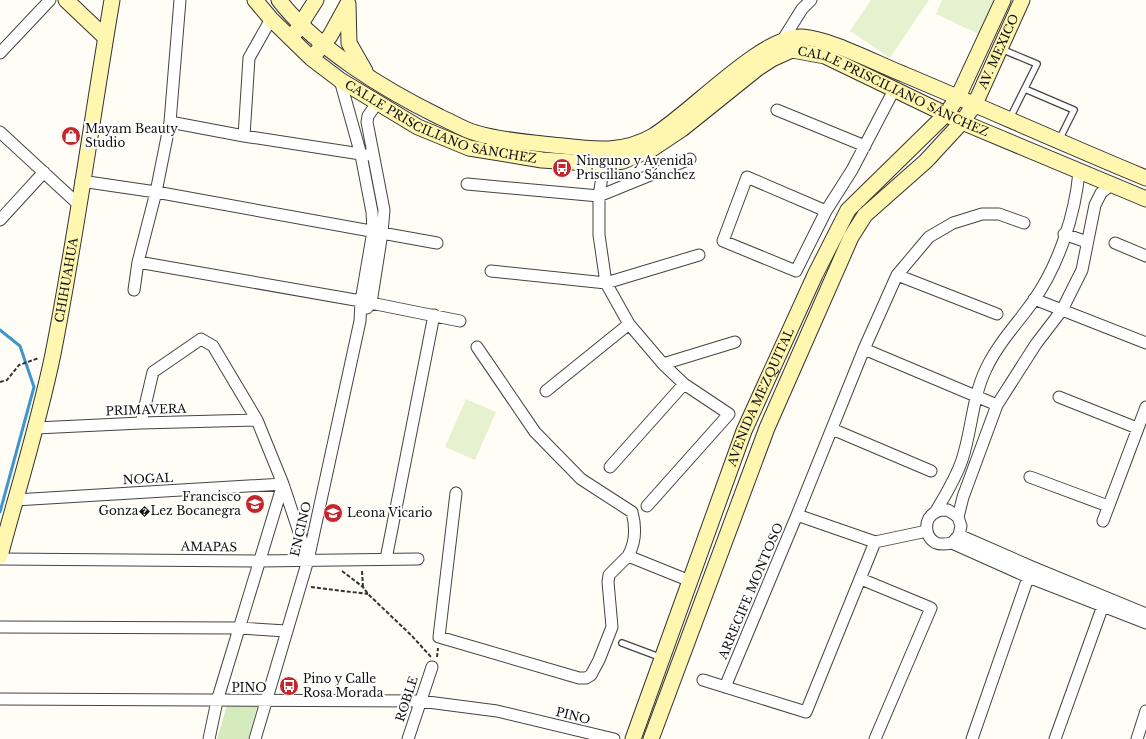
<svg xmlns="http://www.w3.org/2000/svg" width="1146" height="739" font-family="'Libre Baskerville',serif">
	<style>
		.green { fill: #d5ebbd }
		.pitch { fill: #e6f2cf }
		.lines { fill: none; stroke-linecap: round; stroke-linejoin: round }
		.stream { stroke: #3f96cf; stroke-width: 3 }
		.lane-casing { stroke: #444; stroke-width: 8 }
		.street-casing { stroke: #444; stroke-width: 13 }
		.secondary-casing { stroke: #333; stroke-width: 17 }
		.path { stroke: #333; stroke-width: 2; stroke-dasharray: 4 2; stroke-linecap: butt }
		.lane { stroke: #fff; stroke-width: 5.5 }
		.street { stroke: #fff; stroke-width: 11 }
		.secondary { stroke: #fff6b0; stroke-width: 15 }
		.labels { text-anchor: middle; stroke-width: 4; stroke-linejoin: round; paint-order: stroke }
		.street-label { font-size: 12px; fill: #111; stroke: #fff }
		.poi-label { font-size: 12px; fill: #111; stroke: #fff; text-anchor: start }
	</style>
	<rect width="100%" height="100%" fill="#fffdf5"/>
	<path class="green" d="M258,704L248,739H217L227,705Z"/>
	<path class="pitch" d="M871,0H929L890,58L850,31Z
		M942,0H1002L985,37L936,14Z
		M466,399L496,412L475,460L445,447Z"/>
	<g class="lines">
		<path class="stream" d="M0,330L20,346L34,387L0,512"/>
		<g class="lane-casing">
			<path id="lane" d="M1001,49L1037,64L1009,120
				M1025,89L1074,110L1059,140
				M622,643L662,658"/>
		</g>
		<g class="street-casing">
			<path id="street" d="M180,0L170,122L156,192L138,262L361,301L460,321
				M782,41L802,9L811,0
				M0,53L50,0
				M777,110L865,146
				M170,122L244,136L367,155
				M0,132L78,204
				M244,136L249,58L271,19
				M605,157L599,196V235L606,283L629,324L663,364L684,384L729,414L647,506
				M81,181L156,192L437,243
				M467,184L599,196L690,159
				M826,211L747,177L723,241L796,271L826,211L852,170L895,88
				M0,220L44,172
				M1064,234L1087,242
				M1115,243L1146,256
				M491,271L606,283L699,255
				M897,275L997,314
				M134,290L138,262
				M1034,299L1146,343
				M367,308L371,303L382,233L384,210L367,122L368,116L377,103
				M477,347L535,432L581,479L632,512C636,527 636,542 628,556L690,581
				M864,349L997,405
				M663,364L735,342
				M546,391L629,324
				M1059,397L1137,428
				M141,423L153,372L201,339L213,346L257,420L283,484L308,559
				M36,428L141,423L257,420
				M832,429L931,471
				M610,467L684,384
				M1030,477L1108,506
				M456,493L439,637L579,678H586L591,675L599,660L612,627L608,582L609,575L628,556
				M15,500L283,484
				M936,511C946,494 956,478 962,460C972,430 972,398 986,369C998,343 1018,323 1034,300C1059,264 1075,215 1079,172
				M797,515L875,542
				M958,517L948,510C944,510 939,510 936,512C923,518 924,537 936,543C941,545 947,544 952,543L959,535L961,526L958,517L963,497L997,405L1036,344L1062,310L1082,270L1095,205L1101,193L1111,185
				M1103,521L1146,407
				M959,535L1032,567L1146,614
				M952,543L1028,577L1146,623
				M0,559L259,561L418,559
				M386,559L434,315
				M861,579L931,608L875,739
				M0,627L239,628L286,631
				M703,680L806,712L875,542L927,531
				M725,687L797,515L864,349L897,275L929,237L953,223L982,214H999L1024,223
				M0,699L420,701L497,711L614,739
				M209,739L217,701L283,484
				M255,739L308,560L360,321L361,301L373,231L372,212L361,155L340,80
				M408,739L432,667
				M972,739L1030,572
				M1055,739L1105,600
				M1137,739L1146,711"/>
		</g>
		<g class="secondary-casing">
			<g id="secondary">
				<path d="M66,0L105,37"/>
				<path id="s1" d="M255,0L271,19L311,58L340,80L418,127L469,148L542,160L603,164L623,161L652,149L682,129L758,68L772,59L792,50L825,56L962,122L1146,199"/>
				<path d="M279,0C317,49 385,90 440,117C452,122 464,130 476,133C502,141 535,143 563,146C595,150 624,153 653,136C690,114 762,35 802,37C831,39 875,63 903,74C984,108 1064,144 1146,178"/>
				<path d="M348,4L349,43L365,71"/>
				<path d="M295,33L316,0"/>
				<path d="M316,53L330,36L347,5"/>
				<path id="s2" d="M0,556C18,489 39,422 53,354C76,237 92,118 112,0"/>
				<path id="s3" d="M633,739L744,431L815,275L848,210L946,114L958,97L1003,0"/>
				<path id="s4" d="M651,739L767,428L851,237L865,215L926,161L962,122L975,104L1022,0"/>
			</g>
		</g>
		<path class="path" d="M0,382L7,380L19,365L39,358
			M342,571L363,587L368,594L412,636L431,657
			M362,571L363,587
			M311,587L368,594
			M437,657L438,648"/>
		<use href="#lane" class="lane"/>
		<use href="#street" class="street"/>
		<use href="#secondary" class="secondary"/>
	</g>
	<defs>
		<g id="shop-disc" transform="scale(1)"><circle r="9.5" fill="#c4262e" stroke="#fff"/><path d="M-5-2.5h2.3a2.7 3.5 0 0 1 5.4 0H5L5.5 6h-11ZM-1.5-2.5h3a1.5 2.3 0 0 0-3 0Z" fill="#fff"/></g>
		<g id="bus-disc" transform="scale(1)"><circle r="9.5" fill="#c4262e" stroke="#fff"/><path d="M-5-6H5V4H4V6H2V4H-2V6H-4V4H-5ZM-3.5-4V0h7V-4ZM-3.5 1.2v1.5H-2V1.2ZM2 1.2v1.5H3.5V1.2Z" fill="#fff"/></g>
		<g id="school-disc" transform="scale(1)"><circle r="9.5" fill="#c4262e" stroke="#fff"/><path d="M0-5L7-2L0 1L-7-2ZM-4 1L0 2.5L4 1V4Q0 6-4 4Z" fill="#fff"/></g>
	</defs>
	<g fill-rule="evenodd">
		<use href="#shop-disc" x="71" y="136"/>
		<use href="#bus-disc" x="562" y="168"/>
		<use href="#school-disc" x="255" y="504"/>
		<use href="#school-disc" x="333" y="513"/>
		<use href="#bus-disc" x="289" y="686"/>
	</g>
	<g class="labels">
		<g class="street-label">
			<text dy="4" stroke="none"><textPath href="#s4" startOffset="781">AV. MEXICO</textPath></text>
			<text dy="4" stroke="none"><textPath href="#s1" startOffset="732">CALLE PRISCILIANO SÁNCHEZ</textPath></text>
			<text dy="4" stroke="none"><textPath href="#s1" startOffset="228">CALLE PRISCILIANO SÁNCHEZ</textPath></text>
			<text dy="4" stroke="none"><textPath href="#s2" startOffset="284">CHIHUAHUA</textPath></text>
			<text dy="4" stroke="none"><textPath href="#s3" startOffset="365">AVENIDA MEZQUITAL</textPath></text>
			<text transform="translate(146 410) rotate(-2)" y="4">PRIMAVERA</text>
			<text transform="translate(148 479) rotate(-3)" y="4">NOGAL</text>
			<text transform="translate(301 529) rotate(-77)" y="4">ENCINO</text>
			<text transform="translate(209 547) rotate(1)" y="4">AMAPAS</text>
			<text transform="translate(751 591) rotate(-67)" y="4">ARRECIFE MONTOSO</text>
			<text x="249" y="692">PINO</text>
			<text transform="translate(407 699) rotate(-72)" y="4">ROBLE</text>
			<text transform="translate(573 716) rotate(14)" y="4">PINO</text>
		</g>
		<g class="poi-label">
			<text x="85" y="133">Mayam Beauty<tspan x="85" dy="14">Studio</tspan></text>
			<text x="576" y="165">Ninguno y Avenida<tspan x="576" dy="14">Prisciliano Sánchez</tspan></text>
			<text x="241" y="501" text-anchor="end">Francisco<tspan x="241" dy="14">Gonza�Lez Bocanegra</tspan></text>
			<text x="347" y="517">Leona Vicario</text>
			<text x="303" y="683">Pino y Calle<tspan x="303" dy="14">Rosa Morada</tspan></text>
		</g>
	</g>
</svg>
